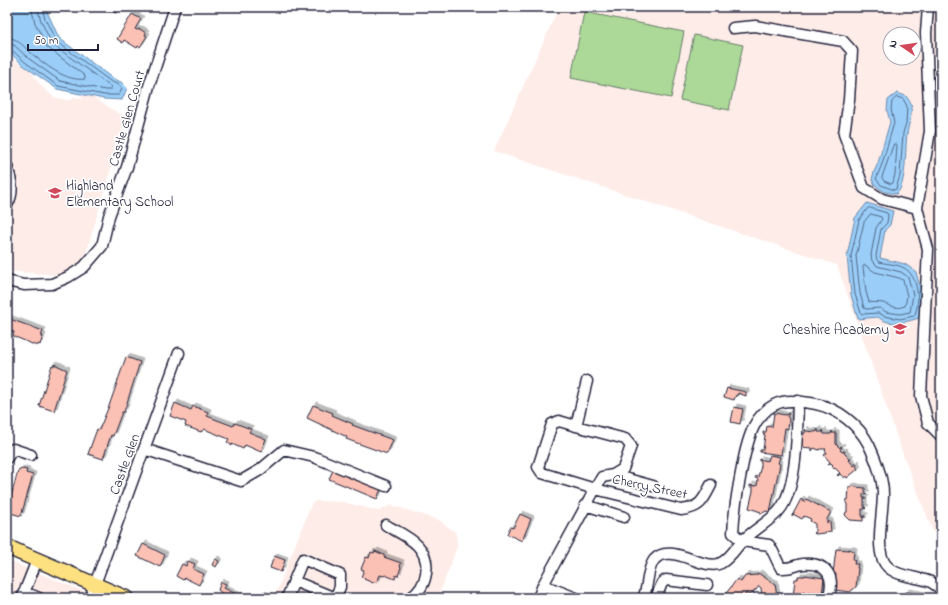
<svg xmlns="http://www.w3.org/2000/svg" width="948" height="605" font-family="'Indie Flower',sans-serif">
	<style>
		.built { fill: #feece8; fill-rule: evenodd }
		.green { fill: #acd998; stroke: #677e6a }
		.water { fill: #9acef8; stroke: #6a89ac }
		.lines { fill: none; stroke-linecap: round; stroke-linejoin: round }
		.shore { stroke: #526787; stroke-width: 1 }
		.building { fill: #fbc1b4; stroke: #22223b; filter: url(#shadow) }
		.minor-casing { stroke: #22223b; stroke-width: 13 }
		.highway-casing { stroke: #22223b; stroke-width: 17 }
		.minor { stroke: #fff; stroke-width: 10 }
		.highway { stroke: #fde080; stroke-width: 14 }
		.labels { text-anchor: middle; stroke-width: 3.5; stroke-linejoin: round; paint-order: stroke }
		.street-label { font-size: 14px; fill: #22223b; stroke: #fff }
		.poi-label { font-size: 14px; fill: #22223b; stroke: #fff; text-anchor: start }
	</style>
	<defs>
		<filter id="shadow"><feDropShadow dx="3" dy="-3" stdDeviation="0" flood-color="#0004"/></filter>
	</defs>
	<rect width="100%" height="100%" fill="#fff"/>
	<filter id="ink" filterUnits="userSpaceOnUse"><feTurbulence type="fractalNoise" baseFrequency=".025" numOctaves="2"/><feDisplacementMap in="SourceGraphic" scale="8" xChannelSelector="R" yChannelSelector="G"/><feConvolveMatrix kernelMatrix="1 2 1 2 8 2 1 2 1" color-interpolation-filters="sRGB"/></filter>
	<g filter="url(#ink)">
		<path class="built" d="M559,7H941V552L904,457L837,265L494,151ZM890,34H914V58H890Z
			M7,52L15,61L29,69L42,87L54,97L66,100H70L75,97L80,99H82L81,77L94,98L120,114L125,115L128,111L79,277L7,271Z
			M316,501L343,502L379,511L391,505L439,520L456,533L457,547L438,598H274L312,503Z
			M7,560L100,598H7Z"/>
		<path class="green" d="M584,12L684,32L671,98L571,78Z
			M694,35L743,45L729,110L680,100Z"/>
		<path class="water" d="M7,7H45L59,38L112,78L121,82L127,88L122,100L104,99L57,89L23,65L7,50Z
			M897,93L906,96C907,98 910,101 911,104C913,112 908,126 907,134C905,147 907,187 896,194L885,192L879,188L875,185L872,179L874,172L878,163L890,122L887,110L888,100Z
			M867,203L893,211L890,225L885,230L880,258L905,264L916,272L922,295L919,318C906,322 890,327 878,317L858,319L851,295L847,256L855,218Z"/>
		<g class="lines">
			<path class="shore" d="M7,37C17,38 23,46 30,52C44,64 66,82 85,79V76L47,47L35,23L31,7
				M7,44L14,45L28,58L60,81L105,90H111V87L52,44L41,21L37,7
				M7,49H11L25,62L58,86L104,95H119L122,89L119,85L110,81L56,41L45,19L42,7
				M897,97L903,99L907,106L906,123L903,133L900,175L896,189L894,190L881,185L876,179L882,164L894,123L891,109L892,102Z
				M894,144H896L897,145L895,174L893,183L891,184L884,181L882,178Z
				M870,208L887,213L888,215L887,223L881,229L876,256L877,260L879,262C887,264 897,264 904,268C918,275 921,303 914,316L900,319L884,316L879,313L862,314L861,313L855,294L851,256L859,220L868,208Z
				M871,214L881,217L882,219L876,228L871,255L872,261L877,266L901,272L908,277L913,295L910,312L900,314L886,312L880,308L866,309L864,308L860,293L856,256L864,222Z
				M865,265L875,272L899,278L903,280L907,296L905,306C895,310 891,305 883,303C878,302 873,303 869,302L866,292L863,267Z"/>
		</g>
		<path class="building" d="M103,7H119L116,13L103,8Z
			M132,14L141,19L135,29L137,30L140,29L146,33L145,35L147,36L140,47L138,46L137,48L124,40L123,43L117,39Z
			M7,318L43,331L41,336H43L40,345L38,344L37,346L13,336L14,332L10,331L8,336L7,335Z
			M126,357L140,362L124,412H122L113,436L111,435L103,459L88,454L97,429L99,430L109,406Z
			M54,364L67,370L54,411L39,406L52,365L54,366Z
			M727,388L746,392V396L738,393V395H736L734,400L724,397Z
			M175,403L191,410L193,406L208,412L207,416L233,426L235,423L251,429L249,432L266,439L261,452L245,445L243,449L232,444V446L227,442L229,439L204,429L203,431H201V432L185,426L186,422L170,416Z
			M313,405L333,413L332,415L353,424L352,425L393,440L387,454L346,439L347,437L307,418Z
			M734,407L743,409L740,424L731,422Z
			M774,413L786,415L788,413L789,414L787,416L789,419L788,429L785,428L781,455L760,452V450H763L765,435L763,434V432H766L767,426L772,427Z
			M805,429L806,431L816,432L818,429V432H823V430L824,434H831L832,431V433H836V444L840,448L841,446L842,447L840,450L842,452L845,451L844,453L849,458H851L849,460L854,466L856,463L857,465L856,466L858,469L847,478V477H843L840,474L838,476L837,475L840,473L835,468L834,469L832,466L833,465L831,463L828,465L830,462L824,455L827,453L825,450L826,449H820L819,450L814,448L812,451V448L799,447L801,436L805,433Z
			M770,455L780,457L778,463L780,464L770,512L766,511L761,514V512L749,508L753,491V487H750V485L757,486L758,479L755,478L756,476L758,477L761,466V461H759V459L768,461Z
			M22,469L27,470L26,473L33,475L21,516L7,512V511L18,471Z
			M333,470L381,489L377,499L329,479Z
			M854,486L855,487L865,488V492L867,494H863V498H866V499H864V507L866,508L865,509H862V516H865V517H863V521L850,520L845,515L846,512H847V504L846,503V500H848L849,487Z
			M801,499L804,502L806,499L831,512L827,519V523L828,521L830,522L831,532L816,534L813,533L815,532V524L810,521L811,519L804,516L802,519L793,514L792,516Z
			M520,514L531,519L522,541L507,534L510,527L513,528Z
			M143,544L165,555L160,567L137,556Z
			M836,549L849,550V549L854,551L853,560H855L854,564H858L857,568H858L856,587L850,592L834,590L836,574H833Z
			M375,551L384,555V557L401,563L400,566L401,567L398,576L396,575L395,579L385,575L384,576L380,575L377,583L374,581L373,583L364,579L365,578L361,577L364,570L361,569L366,557L369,558L371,552L374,553Z
			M274,556L285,560L281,572L270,568Z
			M215,559L219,561L216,567L212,565Z
			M188,561L195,564L193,569L204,574L199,585L185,578L183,580L176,576L182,564L186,566Z
			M758,573L773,583H775L777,598H762L761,588L759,586L756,590H754L753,594L752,593L750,596L746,593L744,598H727L724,596L737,579L741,582L745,576L757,575Z
			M805,575L824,578L822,595L814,592L812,594L811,592H809L806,593L803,591V596H796V597H793L795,579H798V576H805Z
			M221,582L226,584L224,588L240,596L239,598H223L224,595L218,590Z
			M906,592L923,595L922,598H904Z
			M260,594L268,596V598H259Z"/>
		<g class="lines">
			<g class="minor-casing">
				<path id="minor" d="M733,28L755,26L843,41L852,51L849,100L844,134L864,188L882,199L917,208L928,249L921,396L928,423L941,436
					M7,166C11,179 15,192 7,205
					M917,208L930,131L926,33L928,7
					M7,281L24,285L52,284L68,277L84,267L102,246L109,216L127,167L149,86L175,7
					M798,401C797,430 798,490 778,512C768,522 753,531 742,541L733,533C734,512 737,493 741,473C744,457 747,441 754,426C758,418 766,409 774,405C787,398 802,402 816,404C837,408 859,425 869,445C875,458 883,479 883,494C883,513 876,543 883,560C890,577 916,576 931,582C934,584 938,587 941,589
					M576,426L559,421L552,424L538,467L542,473L595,489L681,510C700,508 703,501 711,485
					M144,449L241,481L260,470L284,450L314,457L386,486
					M7,458L13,449L31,455
					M613,475L653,486
					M585,505L624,517
					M386,525C396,531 410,537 418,546C432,561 428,587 410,598
					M543,585L576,598
					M24,592L39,598
					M22,598L37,560
					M90,598L179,353
					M287,598L303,559L340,575V587L335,598L294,581
					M538,598L543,585L595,489L602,477L613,475L623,469L631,446L625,439L576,426L587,381
					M643,598C649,586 646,571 654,560C670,541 704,572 721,563C730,558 736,548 742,541L769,545C774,552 776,560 781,568C791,569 795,565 803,564C827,562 836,577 828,598
					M656,598L662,583L666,580L707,585"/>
			</g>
			<g class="highway-casing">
				<path id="highway" d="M7,547L126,598"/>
			</g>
			<use href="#minor" class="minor"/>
			<use href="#highway" class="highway"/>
		</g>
	</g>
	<defs>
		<g id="school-bare" transform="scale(1.08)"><path d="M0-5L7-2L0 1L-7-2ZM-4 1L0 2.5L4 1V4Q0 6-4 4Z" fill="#d1495b" stroke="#fff" stroke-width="2.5" paint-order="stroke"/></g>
	</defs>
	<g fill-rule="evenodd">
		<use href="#school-bare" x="55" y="193"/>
		<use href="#school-bare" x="900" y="329"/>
	</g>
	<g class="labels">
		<g class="street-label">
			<text transform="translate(126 118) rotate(-74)" y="5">Castle Glen Court</text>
			<text transform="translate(124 464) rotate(-70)" y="5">Castle Glen</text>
			<text transform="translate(650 486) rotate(12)" y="5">Cherry Street</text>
		</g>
		<g class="poi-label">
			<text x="66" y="190">Highland<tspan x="66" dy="16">Elementary School</tspan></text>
			<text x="889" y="334" text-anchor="end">Cheshire Academy</text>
		</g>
	</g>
	<rect width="948" height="605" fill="none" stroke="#fff" stroke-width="24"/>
	<rect x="12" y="12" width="924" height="581" fill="none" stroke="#22223b" stroke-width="1.5" filter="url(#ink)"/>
	<g transform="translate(902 46) rotate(283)"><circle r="19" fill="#ffffff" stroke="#a7a7b1"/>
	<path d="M0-3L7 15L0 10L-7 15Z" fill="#d1495b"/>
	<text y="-6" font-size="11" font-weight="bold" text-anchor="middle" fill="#22223b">N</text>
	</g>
	<path d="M28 44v6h70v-6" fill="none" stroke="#22223b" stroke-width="2"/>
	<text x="34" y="44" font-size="12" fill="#22223b" stroke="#ffffff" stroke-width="3" paint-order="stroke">50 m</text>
</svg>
